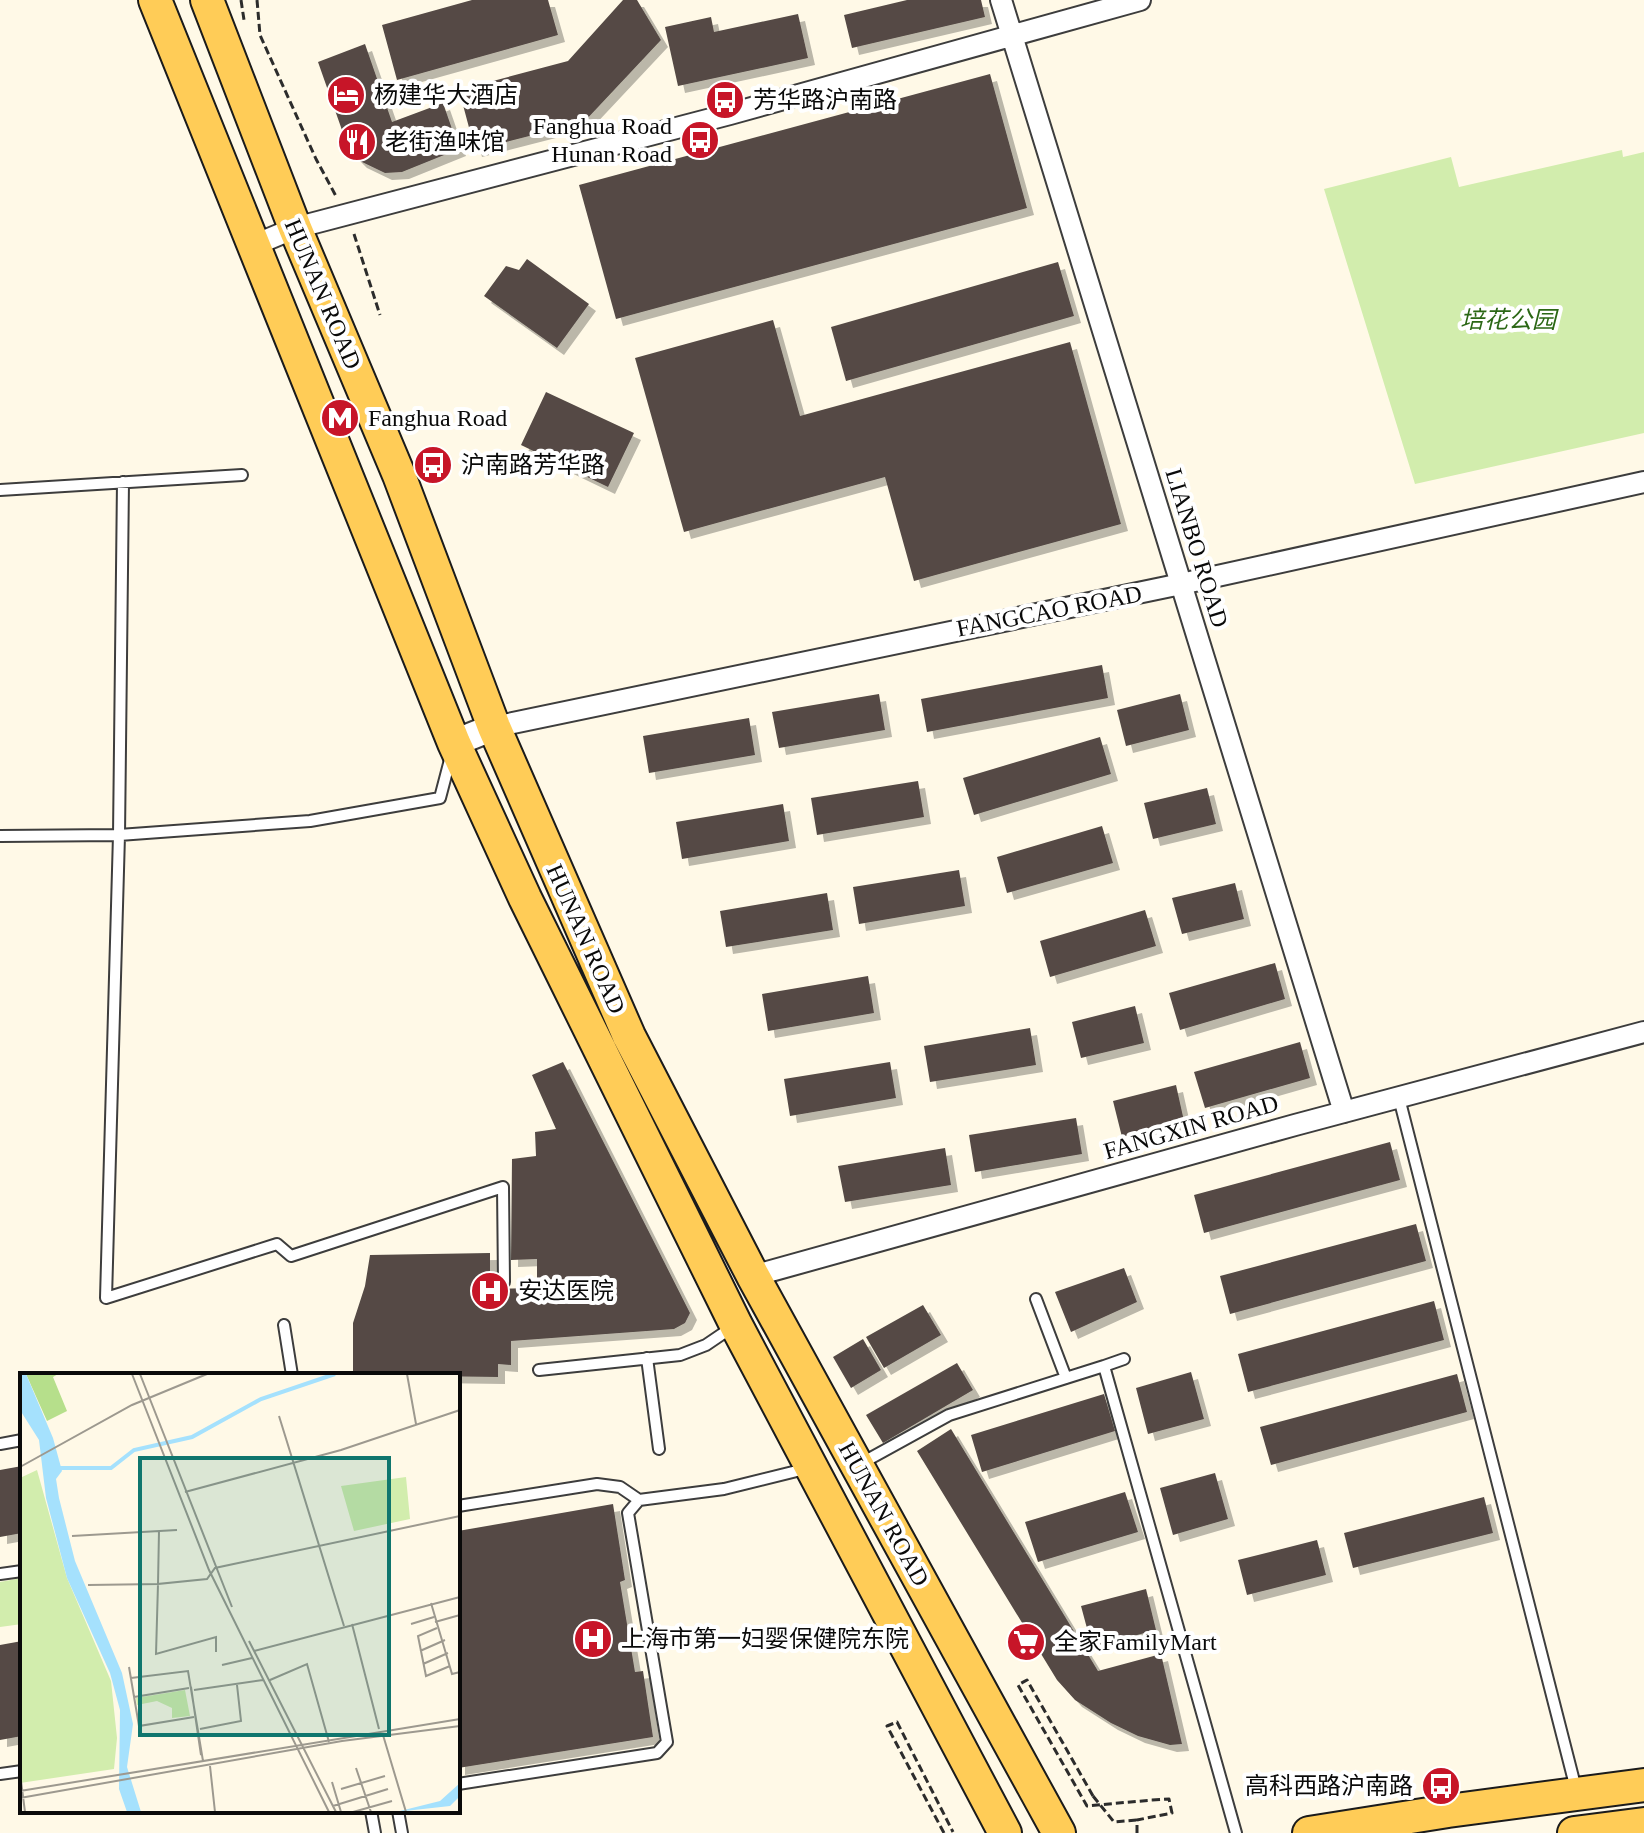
<svg xmlns="http://www.w3.org/2000/svg" width="1644" height="1833" font-family="'Times New Roman','Noto Sans SC',serif">
	<style>
		.green { fill: #d2edad }
		.building { fill: #544a45; filter: url(#shadow) }
		.lines { fill: none; stroke-linecap: round; stroke-linejoin: round }
		.service-casing { stroke: #3d3d3d; stroke-width: 14 }
		.minor-casing { stroke: #3d3d3d; stroke-width: 24 }
		.tertiary-casing { stroke: #3d3d3d; stroke-width: 30 }
		.primary-casing { stroke: #1b1b1b; stroke-width: 36 }
		.path { stroke: #2c2c2c; stroke-width: 3; stroke-dasharray: 8 4; stroke-linecap: butt }
		.service { stroke: #fff; stroke-width: 10 }
		.minor { stroke: #fff; stroke-width: 20 }
		.tertiary { stroke: #fff; stroke-width: 26 }
		.primary { stroke: #ffcc57; stroke-width: 32 }
		.path-bridge { stroke: #2c2c2c; stroke-width: 3; stroke-dasharray: 8 4; stroke-linecap: butt }
		.labels { text-anchor: middle; stroke-width: 8; stroke-linejoin: round; paint-order: stroke }
		.poi-label { font-size: 24px; fill: #0a0a0a; stroke: #fff; text-anchor: start }
		.street-label { font-size: 24px; fill: #0a0a0a; stroke: #fff }
		.park-label { font-size: 24px; font-style: italic; fill: #2b6715; stroke: #fff }
		.inset-river { fill: none; stroke: #a5e1fd; stroke-width: 4 }
		.inset-road { fill: none; stroke: #9d998f; stroke-width: 2 }
		.view { fill: #0f766e; fill-opacity: 0.15; stroke: #0f766e; stroke-width: 4 }
		.inset-edge { fill: none; stroke: #0a0a0a; stroke-width: 4 }
	</style>
	<defs>
		<filter id="shadow"><feDropShadow dx="7" dy="7" stdDeviation="0" flood-color="#0004"/></filter>
	</defs>
	<rect width="100%" height="100%" fill="#fff9e7"/>
	<path class="green" d="M1622,150L1623,157L1644,152V433L1415,484L1324,189L1451,157L1459,187Z
		M22,1578V1624L0,1627V1582Z"/>
	<path class="building" d="M472,0H548L558,35L397,80L382,25Z
		M623,0H637L661,40L584,122L475,150L459,90L568,61Z
		M907,0H981L985,17L852,48L844,15Z
		M798,14L808,58L678,86L665,27L711,17L714,32Z
		M365,44L392,122L443,103L459,149L402,172L385,173L360,161L349,150L318,62Z
		M990,74L1027,208L616,319L579,185Z
		M527,259L589,304L557,348L484,296L506,266L519,270Z
		M1058,262L1074,316L846,381L831,327Z
		M773,320L800,416L1070,342L1121,524L914,581L885,477L684,532L635,358Z
		M546,392L634,433L608,487L521,445Z
		M1102,665L1108,698L927,732L921,699Z
		M879,694L885,730L779,748L772,712Z
		M1180,694L1189,730L1126,746L1117,710Z
		M749,718L755,755L649,773L643,736Z
		M1100,737L1111,774L974,815L963,778Z
		M918,781L924,817L817,835L811,798Z
		M1207,788L1216,824L1153,839L1144,803Z
		M783,804L789,841L682,859L676,822Z
		M1102,826L1113,863L1007,893L997,857Z
		M959,870L965,906L859,924L853,887Z
		M1235,883L1244,919L1182,934L1172,898Z
		M827,893L833,930L726,947L720,911Z
		M1145,910L1156,946L1050,977L1040,941Z
		M1275,963L1285,999L1180,1030L1169,993Z
		M868,976L874,1013L768,1031L762,994Z
		M1135,1006L1144,1043L1081,1058L1072,1022Z
		M1030,1028L1036,1065L930,1082L924,1046Z
		M1300,1042L1310,1078L1205,1108L1194,1072Z
		M563,1062L690,1313L685,1323L674,1329L511,1341V1365L498,1364V1377L353,1375V1323L365,1286L370,1255L490,1253V1289L537,1288V1259L511,1260L512,1159L536,1156L535,1132L556,1129L532,1075Z
		M890,1062L896,1098L790,1116L784,1079Z
		M1176,1085L1184,1121L1122,1137L1113,1101Z
		M1076,1118L1082,1154L975,1172L969,1135Z
		M1390,1142L1400,1180L1204,1233L1194,1195Z
		M945,1148L951,1185L845,1202L838,1166Z
		M1416,1224L1426,1261L1230,1314L1220,1276Z
		M1124,1268L1137,1302L1071,1332L1055,1292Z
		M1434,1301L1444,1340L1248,1392L1238,1354Z
		M923,1305L941,1335L884,1368L866,1337Z
		M863,1339L881,1370L851,1388L833,1357Z
		M957,1363L973,1390L883,1443L866,1415Z
		M1191,1372L1204,1419L1148,1434L1136,1388Z
		M1457,1374L1467,1412L1271,1465L1260,1427Z
		M1104,1394L1115,1431L982,1472L971,1435Z
		M951,1429L1098,1671L1161,1654L1182,1744L1170,1745L1138,1736L1111,1723L1075,1700L1057,1680L917,1451Z
		M22,1466V1533L0,1537V1470Z
		M1215,1473L1228,1519L1173,1535L1160,1488Z
		M1125,1492L1138,1532L1038,1562L1025,1522Z
		M1484,1497L1493,1533L1353,1568L1344,1533Z
		M613,1504L625,1580L620,1582L635,1672L643,1671L653,1737L458,1768V1696L462,1695L458,1667V1531Z
		M1317,1540L1326,1575L1247,1595L1238,1560Z
		M1146,1589L1156,1630L1092,1647L1081,1606Z
		M22,1641V1736L0,1740V1645Z"/>
	<g class="lines">
		<g class="service-casing">
			<path id="service" d="M0,490L242,475
				M451,756L440,798L310,821L119,835L106,1298L277,1244L291,1256L503,1187L504,1282
				M0,836L119,835L123,482
				M1399,1098L1576,1789
				M1036,1299L1066,1378
				M284,1325L292,1375
				M647,1358L659,1449
				M1104,1366L1124,1359
				M539,1370L680,1355L706,1345L734,1326
				M0,1444L22,1440
				M860,1464L949,1415L1104,1366L1236,1833
				M458,1506L597,1484L620,1487L639,1500
				M0,1574L22,1571
				M0,1774L22,1771
				M458,1784L657,1753L667,1742L628,1513L639,1500L724,1489L809,1468
				M371,1811L375,1833
				M398,1811L402,1833"/>
		</g>
		<g class="minor-casing">
			<path id="minor" d="M1001,0L1344,1112
				M252,246L295,228L730,114L1140,0
				M494,727L1181,584L1644,482
				M753,1276L1295,1125L1644,1032"/>
		</g>
		<g class="tertiary-casing">
			<path id="tertiary" d="M454,743L494,727"/>
		</g>
		<g class="primary-casing">
			<path id="primary" d="M155,0L454,743L525,898L736,1325L1005,1833
				M207,0L295,228L399,475L494,727L629,1036L753,1276L1059,1833
				M1309,1833L1448,1811L1644,1785
				M1574,1833L1644,1824"/>
		</g>
		<path class="path" d="M241,0L244,20
			M257,0L260,35L316,159L337,198
			M354,234L380,315
			M1093,1796L1114,1822L1137,1820
			M944,1833L887,1726L897,1722L953,1832
			M1137,1833V1820L1172,1813L1169,1799L1152,1800"/>
		<use href="#service" class="service"/>
		<use href="#minor" class="minor"/>
		<use href="#tertiary" class="tertiary"/>
		<use href="#primary" class="primary"/>
		<path class="path-bridge" d="M1093,1796L1027,1680L1018,1685L1087,1806L1152,1800"/>
	</g>
	<defs>
		<g id="hotel-disc" transform="scale(2)"><circle r="9.5" fill="#c71528" stroke="#fff"/><path d="M-6-4.5h1.5V1H6V5H4.5V3h-9V5H-6ZM-4 0a1.8 1.8 0 1 1 3.6 0ZM.5 0V-2.5h3Q6-2.5 6 0Z" fill="#fff"/></g>
		<g id="bus-disc" transform="scale(2)"><circle r="9.5" fill="#c71528" stroke="#fff"/><path d="M-5-6H5V4H4V6H2V4H-2V6H-4V4H-5ZM-3.5-4V0h7V-4ZM-3.5 1.2v1.5H-2V1.2ZM2 1.2v1.5H3.5V1.2Z" fill="#fff"/></g>
		<g id="restaurant-disc" transform="scale(2)"><circle r="9.5" fill="#c71528" stroke="#fff"/><path d="M-5-6h1v4h1v-4h1v4h1v-4h1v5L-1.5 .5V6h-2V.5L-5-1ZM5-6V6H3V1.5H1.5Q1.5-4 5-6Z" fill="#fff"/></g>
		<g id="metro-disc" transform="scale(2)"><circle r="9.5" fill="#c71528" stroke="#fff"/><path d="M-5.5 5V-5H-3L0 0L3-5H5.5V5H3V-.5L0 4L-3-.5V5Z" fill="#fff"/></g>
		<g id="hospital-disc" transform="scale(2)"><circle r="9.5" fill="#c71528" stroke="#fff"/><path d="M-5-5h3v3.5h4V-5h3V5h-3V1.5h-4V5h-3Z" fill="#fff"/></g>
		<g id="supermarket-disc" transform="scale(2)"><circle r="9.5" fill="#c71528" stroke="#fff"/><path d="M-6-5.5h2.5l.6 2H6L4.5 2H-2.5L-4.4-4H-6ZM-1.5 3.2a1.3 1.3 0 1 0 .1 0ZM3 3.2a1.3 1.3 0 1 0 .1 0Z" fill="#fff"/></g>
	</defs>
	<g fill-rule="evenodd">
		<use href="#hotel-disc" x="346" y="95"/>
		<use href="#bus-disc" x="725" y="100"/>
		<use href="#bus-disc" x="700" y="140"/>
		<use href="#restaurant-disc" x="357" y="142"/>
		<use href="#metro-disc" x="340" y="418"/>
		<use href="#bus-disc" x="433" y="465"/>
		<use href="#hospital-disc" x="490" y="1291"/>
		<use href="#hospital-disc" x="593" y="1639"/>
		<use href="#supermarket-disc" x="1026" y="1642"/>
		<use href="#bus-disc" x="1441" y="1786"/>
	</g>
	<g class="labels">
		<g class="poi-label">
			<text x="374" y="103">杨建华大酒店</text>
			<text x="753" y="108">芳华路沪南路</text>
			<text x="672" y="134" text-anchor="end">Fanghua Road<tspan x="672" dy="28">Hunan Road</tspan></text>
			<text x="385" y="150">老街渔味馆</text>
			<text x="368" y="426">Fanghua Road</text>
			<text x="461" y="473">沪南路芳华路</text>
			<text x="518" y="1299">安达医院</text>
			<text x="621" y="1647">上海市第一妇婴保健院东院</text>
			<text x="1054" y="1650">全家FamilyMart</text>
			<text x="1413" y="1794" text-anchor="end">高科西路沪南路</text>
		</g>
		<g class="street-label">
			<text transform="translate(323 294) rotate(67)" y="8">HUNAN ROAD</text>
			<text transform="translate(1197 548) rotate(73)" y="8">LIANBO ROAD</text>
			<text transform="translate(1049 611) rotate(-11)" y="8">FANGCAO ROAD</text>
			<text transform="translate(586 939) rotate(66)" y="8">HUNAN ROAD</text>
			<text transform="translate(1191 1127) rotate(-16)" y="8">FANGXIN ROAD</text>
			<text transform="translate(884 1514) rotate(61)" y="8">HUNAN ROAD</text>
		</g>
		<g class="park-label">
			<text x="1508" y="328">培花公园</text>
		</g>
	</g>
	<g transform="translate(20 1373)">
		<rect width="440" height="440" fill="#fff9e7"/>
		<path d="M17,97L47,205L91,308L97,365L94,396L0,410V105ZM386,104L390,146L334,158L321,113ZM165,317L170,343L152,345V335L137,328L117,332L116,325Z" fill="#d2edad"/>
		<path d="M6,1H38L33,4L47,38L27,48Z" fill="#b6df8b"/>
		<path d="M0,1H6L33,65L42,98L36,106L39,125L55,188L102,300L113,351L107,394L121,439H107L99,416L100,337L90,300L47,205L26,125L19,67L0,37ZM440,410V423L430,433L376,439L420,428Z" fill="#a5e1fd"/>
		<path class="inset-river" d="M36,95H91L114,77L172,64L241,26L315,1"/>
		<path class="inset-road" d="M112,1L189,197L309,439M120,1L212,234M387,1L396,51M259,43L324,253M0,94L112,32L187,1M165,119L321,77L440,37M52,163L157,157M68,212L138,211L139,158M411,230L432,301L440,299M415,249L440,242M332,251L359,356M391,251L414,244M417,255L398,263L406,303L430,293M229,268L316,439M234,278L440,224M400,278L425,267M196,279V264L136,281L138,211L187,206L195,195L440,143M403,291L428,280M202,292L232,285M109,294L119,353L174,344M111,305L168,298L183,388M250,307L287,291L309,369M171,314L181,382M174,317L243,307M114,324L169,315M180,356L221,348L217,312M363,362L386,439M190,393L195,439M336,395L351,439M0,400L5,439M312,409L321,439M321,416L365,403M0,418L440,346M0,425L322,368L440,353M313,433L368,416M333,439L372,428"/>
		<path class="view" d="M120,85H369V362H120Z"/>
		<rect width="440" height="440" class="inset-edge"/>
	</g>
</svg>
